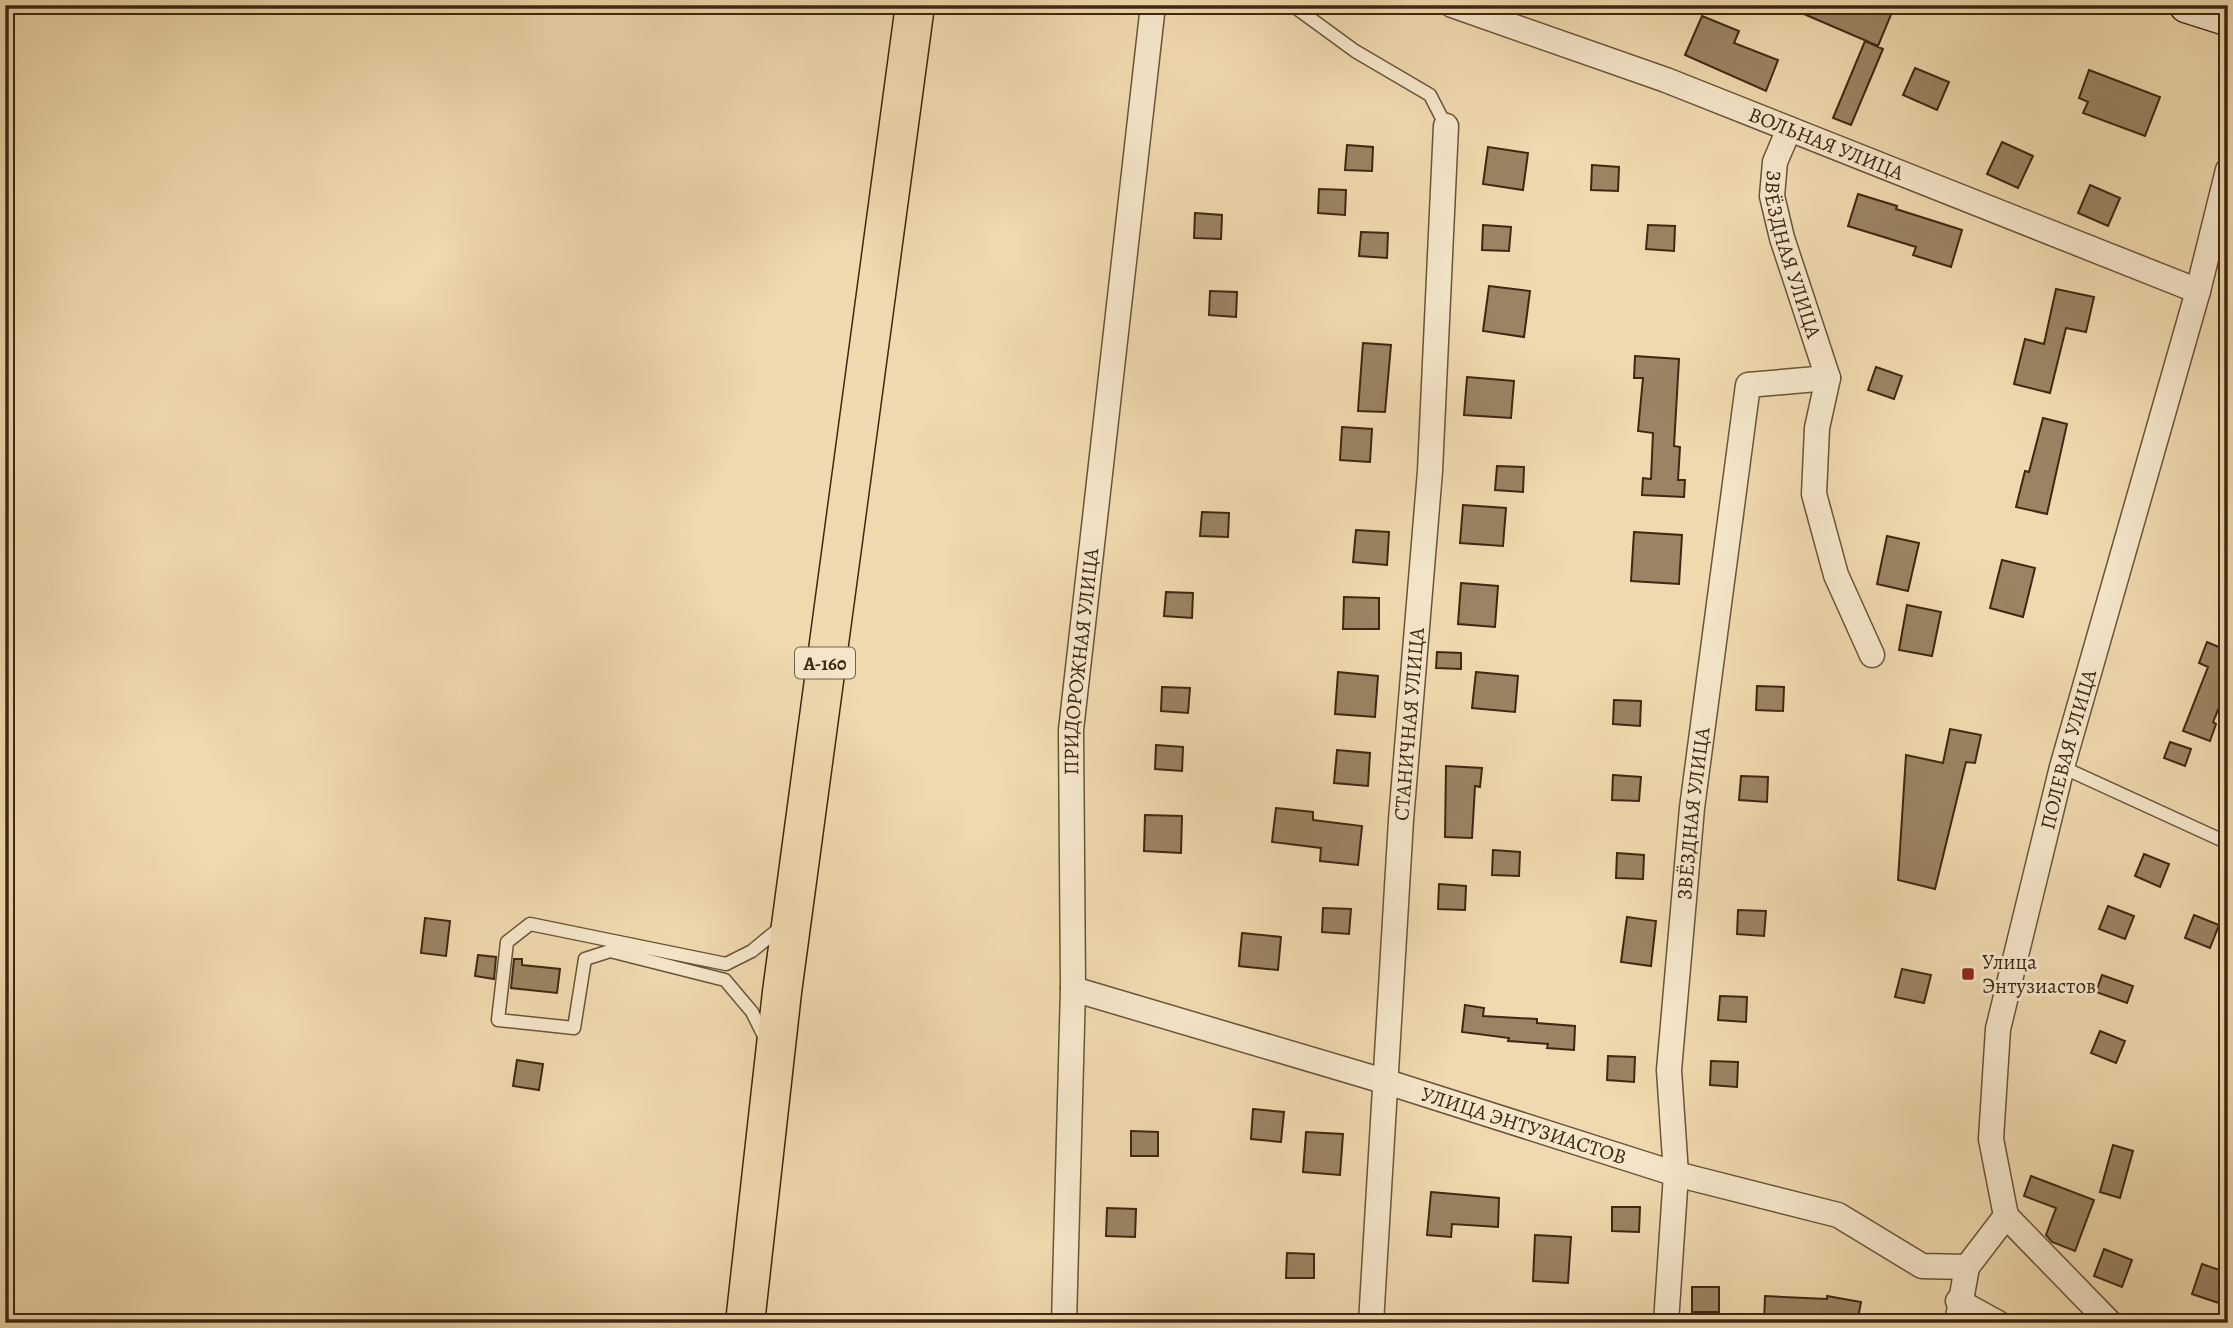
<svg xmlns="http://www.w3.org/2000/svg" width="2233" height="1328" font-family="Alegreya,serif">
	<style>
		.building { fill: #9b8463; stroke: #3e2812; stroke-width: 2 }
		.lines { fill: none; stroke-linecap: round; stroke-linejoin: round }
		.lane-casing { stroke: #6a5439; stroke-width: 15 }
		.street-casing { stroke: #6a5439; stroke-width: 27 }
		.secondary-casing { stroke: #3e2812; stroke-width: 38 }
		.highway-casing { stroke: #3e2812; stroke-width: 41 }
		.lane { stroke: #f5e6ca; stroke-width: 12 }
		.street { stroke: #f5e6ca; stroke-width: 24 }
		.secondary { stroke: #f5e6ca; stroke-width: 35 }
		.highway { stroke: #f0d9ae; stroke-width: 38 }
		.poi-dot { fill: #8f2418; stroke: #f5e6ca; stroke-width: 2.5 }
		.labels { text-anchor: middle; stroke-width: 6; stroke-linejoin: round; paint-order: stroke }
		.shield { fill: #f5e6ca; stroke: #756149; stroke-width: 2 }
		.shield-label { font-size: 19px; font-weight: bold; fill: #3e2812 }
		.street-label { font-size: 21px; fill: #3e2812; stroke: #f5e6ca }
		.poi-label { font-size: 21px; fill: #3e2812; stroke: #f5e6ca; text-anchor: start }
	</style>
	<rect width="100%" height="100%" fill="#f0d9ae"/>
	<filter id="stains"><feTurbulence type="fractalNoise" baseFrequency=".00286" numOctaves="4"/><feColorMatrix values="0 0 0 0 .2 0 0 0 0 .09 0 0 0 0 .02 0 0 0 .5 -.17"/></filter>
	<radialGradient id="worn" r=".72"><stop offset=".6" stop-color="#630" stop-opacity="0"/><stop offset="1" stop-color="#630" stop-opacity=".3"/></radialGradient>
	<path class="building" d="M1783,5H1895L1878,46Z
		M1702,16L1739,31L1734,43L1778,60L1766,91L1685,55Z
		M1865,41L1883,49L1851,125L1833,118Z
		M1915,68L1949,82L1937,110L1903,95Z
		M2089,70L2160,97L2145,136L2083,113L2088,102L2079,98Z
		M2002,142L2033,156L2018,188L1987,174Z
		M1347,145L1373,147L1372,171L1345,170Z
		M1488,147L1528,153L1523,190L1483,184Z
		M1592,165L1619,167L1618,191L1591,190Z
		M2090,185L2120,198L2108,226L2078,213Z
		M1319,189L1346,190L1345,215L1318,213Z
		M1858,194L1897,206L1896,209L1962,230L1951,267L1913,255L1916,247L1848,226Z
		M1195,213L1222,215L1221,239L1194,238Z
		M1483,225L1511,227L1509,251L1482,250Z
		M1648,225L1675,226L1674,251L1646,249Z
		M1361,232L1388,233L1387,258L1359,256Z
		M1489,286L1530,291L1524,337L1483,331Z
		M2056,289L2094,297L2086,332L2066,328L2050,393L2014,384L2025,339L2044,344Z
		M1210,291L1237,292L1236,317L1209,315Z
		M1363,343L1391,345L1385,412L1358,411Z
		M1635,356L1679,359L1674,446L1680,447L1678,480H1685L1684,497L1642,495L1643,478L1651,479L1653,433L1638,431L1643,378H1634Z
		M1876,367L1902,376L1894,399L1868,390Z
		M1467,377L1514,381L1511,418L1464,415Z
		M2043,418L2067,424L2047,514L2016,507L2025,471L2029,472Z
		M1342,427L1372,429L1370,462L1340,460Z
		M1497,466L1524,467L1523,492L1495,490Z
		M1463,505L1506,508L1503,546L1460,543Z
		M1202,512L1229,513L1228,537L1200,536Z
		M1356,530L1389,532L1387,565L1353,562Z
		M1634,532L1682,535L1679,584L1631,581Z
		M1887,536L1919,543L1908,591L1877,584Z
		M2002,560L2035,568L2023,617L1990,608Z
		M1461,583L1498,586L1495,627L1458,624Z
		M1166,592L1193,593L1192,618L1164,616Z
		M1344,597L1379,598V629H1343Z
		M1907,605L1941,612L1932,656L1899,650Z
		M2207,642L2228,651V686L2213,722L2216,724L2210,741L2183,731L2208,667L2199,663Z
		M1437,652L1461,653V669L1436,668Z
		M1338,672L1378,676L1375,717L1335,714Z
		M1476,672L1518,676L1515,712L1472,708Z
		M1757,686L1784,687L1783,711L1756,710Z
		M1162,687L1190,688L1188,713L1161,711Z
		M1614,700L1641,701L1640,726L1613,724Z
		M1950,729L1981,735L1975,763L1966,762L1935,889L1898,880L1906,755L1943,763Z
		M2170,742L2191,749L2185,766L2164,758Z
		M1156,745L1183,747L1182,771L1155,769Z
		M1337,750L1370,753L1368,786L1334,783Z
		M1446,766L1482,768L1480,787L1475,786L1472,838L1445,837Z
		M1613,775L1641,777L1639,801L1612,800Z
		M1741,776L1768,777L1767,802L1739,800Z
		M1276,808L1313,812V820L1362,826L1358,865L1320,861L1321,848L1272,842Z
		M1145,815L1182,816L1181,853L1144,851Z
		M1493,850L1520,852L1519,876L1492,875Z
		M1617,853L1644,855L1643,879L1616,878Z
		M2144,854L2169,864L2160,887L2135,876Z
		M1439,884L1466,886L1465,910L1438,909Z
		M2108,906L2134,916L2125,939L2099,929Z
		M1323,908L1351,909L1349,934L1322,932Z
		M1738,910L1766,911L1764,936L1737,934Z
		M2194,915L2219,925L2210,948L2185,938Z
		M1627,917L1656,921L1651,966L1621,962Z
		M425,918L450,921L446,956L421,953Z
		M1242,933L1281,937L1278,970L1239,966Z
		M478,955L496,957L494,979L475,976Z
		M514,959H522V965L560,969L557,993L511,988Z
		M1902,969L1931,975L1924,1003L1895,997Z
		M2102,975L2133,986L2127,1003L2096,992Z
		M1720,996L1747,997L1746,1022L1718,1020Z
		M1465,1005L1484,1008L1483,1016L1537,1019V1023L1575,1026L1574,1050L1547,1048L1548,1044L1508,1041L1509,1038L1462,1032Z
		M2100,1031L2125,1041L2116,1063L2091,1053Z
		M1608,1056L1635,1057L1634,1082L1607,1080Z
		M517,1060L543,1064L539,1090L513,1086Z
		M1711,1061L1738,1062L1737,1087L1710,1085Z
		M1253,1109L1284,1112L1281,1142L1251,1139Z
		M1131,1131L1158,1132V1156H1131Z
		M1306,1132L1343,1134L1340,1175L1303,1172Z
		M2113,1145L2133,1151L2120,1198L2100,1192Z
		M2031,1176L2094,1200L2075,1251L2052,1242L2046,1235L2056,1208L2024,1196Z
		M1431,1192L1499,1198L1498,1227L1452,1224L1451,1237L1427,1235Z
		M1612,1207H1640L1639,1232L1612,1231Z
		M1107,1208L1136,1209L1135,1237L1106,1236Z
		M1535,1235L1571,1237L1568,1283L1533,1281Z
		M2104,1249L2132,1260L2122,1287L2094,1276Z
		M1287,1253L1314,1254V1278H1286Z
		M2202,1264L2228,1273V1306L2192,1294Z
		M1692,1287H1719V1312H1692Z
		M1765,1296L1827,1299V1296L1861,1302L1857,1323H1764Z"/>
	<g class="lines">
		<g class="lane-casing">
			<path id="lane" d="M1292,5L1355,51L1430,95L1446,126
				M2062,767L2228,843
				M763,1034L752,1012L725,980L610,951L585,959L574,1028L498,1020L507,942L530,924L726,964L752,951L775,932"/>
		</g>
		<g class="street-casing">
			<g id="street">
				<path id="s1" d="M1452,5L1666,80L2198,291"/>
				<path id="s2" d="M1789,129L1775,162L1772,196L1782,238L1828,378L1817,428L1814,494L1836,575L1872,655"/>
				<path id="s3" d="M1073,989L1387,1082L1676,1174L1838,1215L1922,1266L1967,1267"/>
				<path d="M2006,1216L2110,1323"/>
				<path d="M1958,1301L1998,1323"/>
				<path id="s4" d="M1064,1323L1073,989L1071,730L1153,5"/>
				<path id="s5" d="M1371,1323L1401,820L1430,471L1446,126"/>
				<path id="s6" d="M1666,1323L1676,1174L1669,1070L1692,808L1748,385L1828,378"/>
				<path id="s7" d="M1957,1323L1967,1267L2006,1216L1991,1139L1998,1029L2062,767L2198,291L2228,170"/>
			</g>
		</g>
		<g class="secondary-casing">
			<path id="secondary" d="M2187,5L2228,18"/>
		</g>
		<g class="highway-casing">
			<path id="highway" d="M745,1323L782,992L915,5"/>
		</g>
		<use href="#lane" class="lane"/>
		<use href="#street" class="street"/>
		<use href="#secondary" class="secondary"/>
		<use href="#highway" class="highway"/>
	</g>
	<rect class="poi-dot" x="1961" y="967" width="14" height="14" rx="3.5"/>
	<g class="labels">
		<rect class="shield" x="795" y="647.5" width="60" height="31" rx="5"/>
		<g class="shield-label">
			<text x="825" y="670">А-160</text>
		</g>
		<g class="street-label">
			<text dy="7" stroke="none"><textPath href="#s1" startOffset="399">ВОЛЬНАЯ УЛИЦА</textPath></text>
			<text dy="7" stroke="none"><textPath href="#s2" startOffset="131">ЗВЁЗДНАЯ УЛИЦА</textPath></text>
			<text dy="7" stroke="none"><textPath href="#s4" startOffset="662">ПРИДОРОЖНАЯ УЛИЦА</textPath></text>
			<text dy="7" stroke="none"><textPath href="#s5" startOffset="600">СТАНИЧНАЯ УЛИЦА</textPath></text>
			<text dy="7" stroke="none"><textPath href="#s7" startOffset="598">ПОЛЕВАЯ УЛИЦА</textPath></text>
			<text dy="7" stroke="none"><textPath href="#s6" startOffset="511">ЗВЁЗДНАЯ УЛИЦА</textPath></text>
			<text dy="7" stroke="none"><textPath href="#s3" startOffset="471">УЛИЦА ЭНТУЗИАСТОВ</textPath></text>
		</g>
		<g class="poi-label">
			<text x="1982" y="969">Улица<tspan x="1982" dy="24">Энтузиастов</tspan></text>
		</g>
	</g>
	<rect width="2233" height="1328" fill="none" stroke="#f0d9ae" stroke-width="28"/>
	<rect x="7" y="7" width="2219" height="1314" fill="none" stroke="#3e2812" stroke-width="3.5"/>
	<rect x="14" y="14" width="2205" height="1300" fill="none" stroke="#3e2812" stroke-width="2"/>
	<rect width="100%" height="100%" filter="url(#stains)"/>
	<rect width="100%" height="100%" fill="url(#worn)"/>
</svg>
